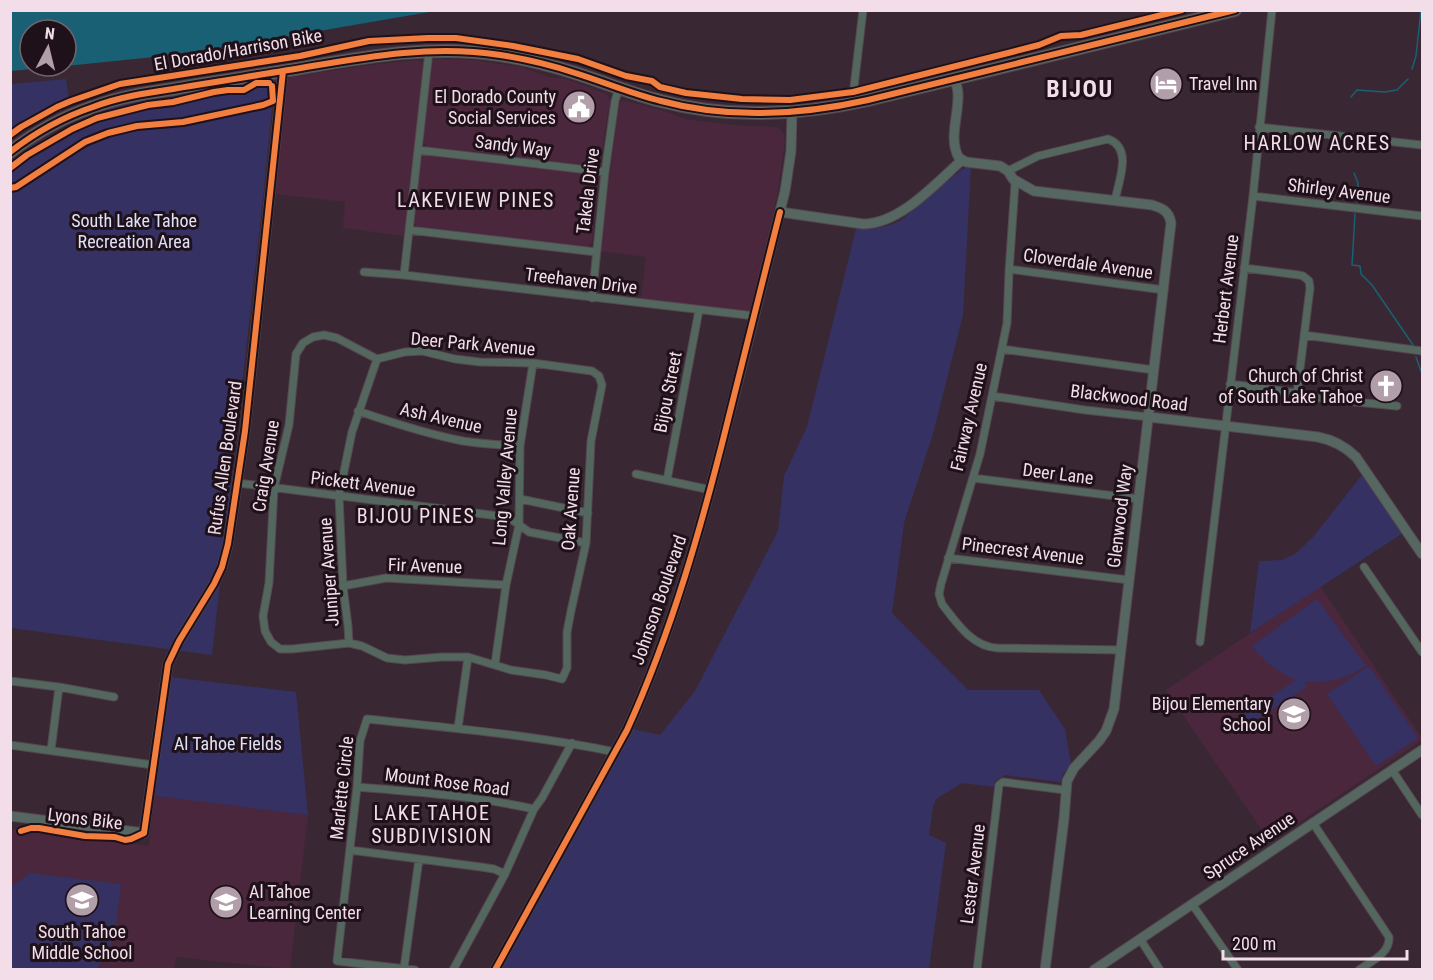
<svg xmlns="http://www.w3.org/2000/svg" width="1433" height="980" font-family="'Roboto Condensed',sans-serif">
	<style>
		.built { fill: #4a273d }
		.green { fill: #353163 }
		.water { fill: #196075 }
		.lines { fill: none; stroke-linecap: round; stroke-linejoin: round }
		.stream { stroke: #196075; stroke-width: 1.5 }
		.street-casing { stroke: #55474f; stroke-width: 9 }
		.secondary-casing { stroke: #55474f; stroke-width: 11 }
		.highway-casing { stroke: #55474f; stroke-width: 14 }
		.street { stroke: #54675e; stroke-width: 7 }
		.secondary { stroke: #556760; stroke-width: 9 }
		.highway { stroke: #5e6462; stroke-width: 12 }
		.cycleway-casing { stroke: #1f1119; stroke-width: 10 }
		.cycleway { stroke: #f27e40; stroke-width: 6 }
		.labels { text-anchor: middle; stroke-width: 6; stroke-linejoin: round; paint-order: stroke }
		.street-label { font-size: 18px; fill: #f2dde9; stroke: #1f1119 }
		.poi-label { font-size: 18px; fill: #f2dde9; stroke: #1f1119; text-anchor: end }
		.park-label { font-size: 18px; fill: #dfe1f9; stroke: #1f1119 }
		.neighbourhood-label { font-size: 20px; letter-spacing: 1.5px; fill: #f2dde9; stroke: #1f1119 }
		.district-label { font-size: 24px; font-weight: bold; letter-spacing: 1.5px; fill: #f2dde9; stroke: #1f1119 }
	</style>
	<rect width="100%" height="100%" fill="#392833"/>
	<path class="built" d="M434,59L473,60L521,67L549,77L566,79L607,94L610,100L600,163L594,166L426,146L423,140L432,62Z
		M419,60L422,62L424,67L404,236L343,228L345,202L274,194L287,83L290,77L378,64Z
		M622,100L664,111L685,119L733,125L778,127L784,134L785,140L778,192L752,306L748,311L641,299L646,257L600,251L619,105Z
		M425,155H432L596,174L599,178L592,242L590,245L583,246L416,226L414,223V220L421,161L422,158Z
		M1320,586L1422,738V740L1270,842L1166,690Z
		M155,796L308,815L290,969L176,957L174,969L11,970V829L149,846Z"/>
	<path class="green" d="M275,77L263,198L212,655L11,628V160L34,144L93,114L127,102Z
		M66,79L69,100L52,107L11,133V84Z
		M971,166L963,315L933,434L904,523L892,613L968,690H1039L1065,729L1071,764L1064,773L1060,782L1005,775L995,781L994,787L962,783L936,799L933,807L929,835L946,843L929,969L499,970L606,780L632,729L660,735L695,691L778,531L784,476L807,427L856,229H870L886,226L900,221L961,170Z
		M1362,475L1403,533L1250,633L1259,561L1282,560L1295,554L1313,537Z
		M1317,599L1366,666C1345,679 1331,683 1305,682L1307,687L1246,726L1240,717L1296,680C1277,672 1265,662 1252,646Z
		M1369,666L1418,738L1376,766L1327,694Z
		M170,677L296,692L308,815L155,796Z
		M30,873L121,884L114,939L97,969H11V887Z"/>
	<path class="water" d="M10,11L11,10L435,11L238,45L154,57L66,66V30H30V66H65L11,71Z"/>
	<g class="lines">
		<path class="stream" d="M1412,69L1416,56L1421,10
			M1351,97L1357,90L1385,92L1397,90L1408,79
			M1354,173L1358,183L1357,203
			M1355,214L1352,265L1360,266L1361,274L1372,285L1413,345
			M1416,357L1422,374"/>
		<g class="street-casing">
			<path id="street" d="M852,104L863,10
				M1259,127L1422,145
				M418,150L605,172
				M1008,171L1038,156L1108,139C1133,148 1119,180 1115,200
				M1013,179L1015,184L1009,272L1007,323L980,454L941,584L939,594L942,604C956,622 972,647 998,648L1121,650
				M1253,196L1422,216
				M409,230L596,252
				M1244,268L1299,275L1303,276L1309,281L1310,288L1297,393
				M1009,269L1164,290
				M364,272L404,275L755,316
				M404,275L429,51
				M592,298L605,172L615,101L619,88
				M324,335L337,338L377,359L405,352L422,351L455,359L480,362L533,363L592,371L599,376L602,385L591,441L586,543L571,611L567,632V668L562,679L546,675L511,670L468,657H442L405,660L387,658L362,646L349,643L292,649H280L271,642L265,631L263,616L269,583L274,488L289,425L296,354L303,343L313,337Z
				M1304,335L1422,351
				M1002,349L1154,370
				M1230,384L1297,393L1325,399L1397,406
				M992,396L1085,410L1149,417
				M358,411C393,423 427,434 463,441C482,444 501,445 520,446
				M636,474L711,490
				M973,478L1139,499
				M667,480L699,310
				M238,483L499,516L511,519L529,532L586,543
				M520,499L588,513
				M948,558L1129,580
				M1364,567L1422,652
				M343,586L386,578L506,585
				M1200,642L1253,196L1272,10
				M349,643L348,626L343,586L339,496L352,432L377,359
				M495,664L506,585L519,525L520,446L533,363
				M10,681L59,687L114,697
				M458,728L468,657
				M10,745L153,765
				M51,750L59,687
				M1392,770L1422,815
				M357,787C417,792 475,796 534,809
				M1313,823L1389,937C1390,954 1371,961 1359,970
				M350,850L481,867L494,869L505,874
				M1192,904L1238,970
				M1140,939L1160,970
				M404,968L419,859
				M415,970L337,961L357,787L360,741L367,719C450,728 533,735 615,752
				M453,970L505,874L534,809L542,798L572,743
				M977,970L999,785L1003,782L1065,790"/>
		</g>
		<g class="secondary-casing">
			<path id="secondary" d="M955,79C956,84 958,89 958,94C959,115 948,139 959,158L966,162L1000,166L1008,171L1013,179L1034,191L1152,205C1162,208 1169,211 1171,223L1114,709L1106,731L1099,741L1074,768L1067,781L1064,819L1045,970
				M780,212L863,224C900,224 935,184 962,160
				M1149,417L1318,437C1333,440 1345,446 1356,457L1422,554
				M10,816L144,833L168,664L179,641L214,584L222,567L228,544L245,431L283,71
				M495,970L627,730C672,631 702,525 728,420C748,344 766,267 785,191L791,151L792,112
				M1094,970L1422,750"/>
		</g>
		<g class="highway-casing">
			<path id="highway" d="M10,152C36,132 63,117 93,107C119,97 146,93 173,89C201,84 230,80 258,75C338,63 419,42 500,55C526,59 551,65 575,73C604,82 632,94 661,101C728,119 801,115 868,100L1235,10"/>
		</g>
		<use href="#street" class="street"/>
		<use href="#secondary" class="secondary"/>
		<use href="#highway" class="highway"/>
		<g class="cycleway-casing">
			<path id="cycleway" d="M10,135L21,127L57,107L71,101L120,84L300,56L369,41L428,38H456L513,46L578,59L626,76L652,81L660,87L686,93L742,99L790,100L853,92L1012,52L1039,45L1061,36L1081,35L1182,10
				M10,152C36,132 63,117 93,107C119,97 146,93 173,89C201,84 230,80 258,75C338,63 419,42 500,55C526,59 551,65 575,73C604,82 632,94 661,101C728,119 801,115 868,100L1235,10
				M10,168L27,155L72,129L97,118L148,105L173,102L214,92L228,90H244L256,83H269
				M10,188L16,187L85,142L108,133L137,126L183,122L263,105L273,101L272,86
				M21,831L31,828H39L85,836L115,837L125,840L131,839L144,833L168,664L179,641L214,584L222,567L228,544L245,431L283,71
				M495,970L627,730C672,631 702,525 728,420C746,350 763,281 780,212"/>
		</g>
		<use href="#cycleway" class="cycleway"/>
	</g>
	<defs>
		<g id="hotel-disc" transform="scale(1.725)"><circle r="9.5" fill="#b19ea9" stroke="#1f1119"/><path d="M-6-4.5h1.5V1H6V5H4.5V3h-9V5H-6ZM-4 0a1.8 1.8 0 1 1 3.6 0ZM.5 0V-2.5h3Q6-2.5 6 0Z" fill="#fff"/></g>
		<g id="civic-disc" transform="scale(1.725)"><circle r="9.5" fill="#b19ea9" stroke="#1f1119"/><path d="M-.6-6.5H3V-4.5H.6V-3L4-1V1h2V6H-6V1h2V-1L-.6-3ZM-1.2 2.5V6h2.4V2.5Z" fill="#fff"/></g>
		<g id="church-disc" transform="scale(1.725)"><circle r="9.5" fill="#b19ea9" stroke="#1f1119"/><path d="M-1.2-6h2.4v3.5h3.3v2.4h-3.3V6h-2.4V-.1h-3.3v-2.4h3.3Z" fill="#fff"/></g>
		<g id="school-disc" transform="scale(1.725)"><circle r="9.5" fill="#b19ea9" stroke="#1f1119"/><path d="M0-5L7-2L0 1L-7-2ZM-4 1L0 2.5L4 1V4Q0 6-4 4Z" fill="#fff"/></g>
	</defs>
	<g fill-rule="evenodd">
		<use href="#hotel-disc" x="1166" y="84"/>
		<use href="#civic-disc" x="579" y="107"/>
		<use href="#church-disc" x="1386" y="386"/>
		<use href="#school-disc" x="1294" y="714"/>
		<use href="#school-disc" x="82" y="900"/>
		<use href="#school-disc" x="226" y="902"/>
	</g>
	<g class="labels">
		<g class="street-label">
			<text transform="translate(238 50) rotate(-10)" y="6">El Dorado/Harrison Bike</text>
			<text transform="translate(513 146) rotate(7)" y="6">Sandy Way</text>
			<text transform="translate(588 191) rotate(-83)" y="6">Takela Drive</text>
			<text transform="translate(1339 191) rotate(7)" y="6">Shirley Avenue</text>
			<text transform="translate(1088 264) rotate(8)" y="6">Cloverdale Avenue</text>
			<text transform="translate(581 281) rotate(7)" y="6">Treehaven Drive</text>
			<text transform="translate(1226 289) rotate(-83)" y="6">Herbert Avenue</text>
			<text transform="translate(473 344) rotate(5)" y="6">Deer Park Avenue</text>
			<text transform="translate(668 392) rotate(-79)" y="6">Bijou Street</text>
			<text transform="translate(1129 398) rotate(7)" y="6">Blackwood Road</text>
			<text transform="translate(969 417) rotate(-77)" y="6">Fairway Avenue</text>
			<text transform="translate(441 418) rotate(13)" y="6">Ash Avenue</text>
			<text transform="translate(225 458) rotate(-82)" y="6">Rufus Allen Boulevard</text>
			<text transform="translate(266 466) rotate(-81)" y="6">Craig Avenue</text>
			<text transform="translate(1058 474) rotate(7)" y="6">Deer Lane</text>
			<text transform="translate(505 477) rotate(-85)" y="6">Long Valley Avenue</text>
			<text transform="translate(363 484) rotate(7)" y="6">Pickett Avenue</text>
			<text transform="translate(571 509) rotate(-86)" y="6">Oak Avenue</text>
			<text transform="translate(1120 516) rotate(-83)" y="6">Glenwood Way</text>
			<text transform="translate(1023 551) rotate(7)" y="6">Pinecrest Avenue</text>
			<text transform="translate(425 566) rotate(2)" y="6">Fir Avenue</text>
			<text transform="translate(329 572) rotate(-94)" y="6">Juniper Avenue</text>
			<text transform="translate(659 600) rotate(-71)" y="6">Johnson Boulevard</text>
			<text transform="translate(447 782) rotate(7)" y="6">Mount Rose Road</text>
			<text transform="translate(342 788) rotate(-84)" y="6">Marlette Circle</text>
			<text transform="translate(85 819) rotate(7)" y="6">Lyons Bike</text>
			<text transform="translate(1249 846) rotate(-34)" y="6">Spruce Avenue</text>
			<text transform="translate(973 874) rotate(-83)" y="6">Lester Avenue</text>
		</g>
		<g class="poi-label">
			<text x="1189" y="90" text-anchor="start">Travel Inn</text>
			<text x="556" y="103">El Dorado County<tspan x="556" dy="21">Social Services</tspan></text>
			<text x="1363" y="382">Church of Christ<tspan x="1363" dy="21">of South Lake Tahoe</tspan></text>
			<text x="1271" y="710">Bijou Elementary<tspan x="1271" dy="21">School</tspan></text>
			<text x="249" y="898" text-anchor="start">Al Tahoe<tspan x="249" dy="21">Learning Center</tspan></text>
			<text x="82" y="938" text-anchor="middle">South Tahoe<tspan x="82" dy="21">Middle School</tspan></text>
		</g>
		<g class="park-label">
			<text x="134" y="227">South Lake Tahoe<tspan x="134" dy="21">Recreation Area</tspan></text>
			<text x="228" y="750">Al Tahoe Fields</text>
		</g>
		<g class="neighbourhood-label">
			<text x="1317" y="150">HARLOW ACRES</text>
			<text x="476" y="207">LAKEVIEW PINES</text>
			<text x="416" y="523">BIJOU PINES</text>
			<text x="432" y="820">LAKE TAHOE<tspan x="432" dy="23">SUBDIVISION</tspan></text>
		</g>
		<g class="district-label">
			<text x="1080" y="97">BIJOU</text>
		</g>
	</g>
	<rect width="1433" height="980" fill="none" stroke="#f2dde9" stroke-width="24"/>
	<g transform="translate(48 48) rotate(7)"><circle r="28" fill="#1f1119" stroke="#73636c" stroke-width="1.5"/>
	<path d="M0-4.5L10 22L0 15L-10 22Z" fill="#b19ea9"/>
	<text y="-9" font-size="16" font-weight="bold" text-anchor="middle" fill="#f2dde9">N</text>
	</g>
	<path d="M1223 950v9h184v-9" fill="none" stroke="#f2dde9" stroke-width="3"/>
	<text x="1232" y="950" font-size="18" fill="#f2dde9" stroke="#1f1119" stroke-width="4.5" paint-order="stroke">200 m</text>
</svg>
